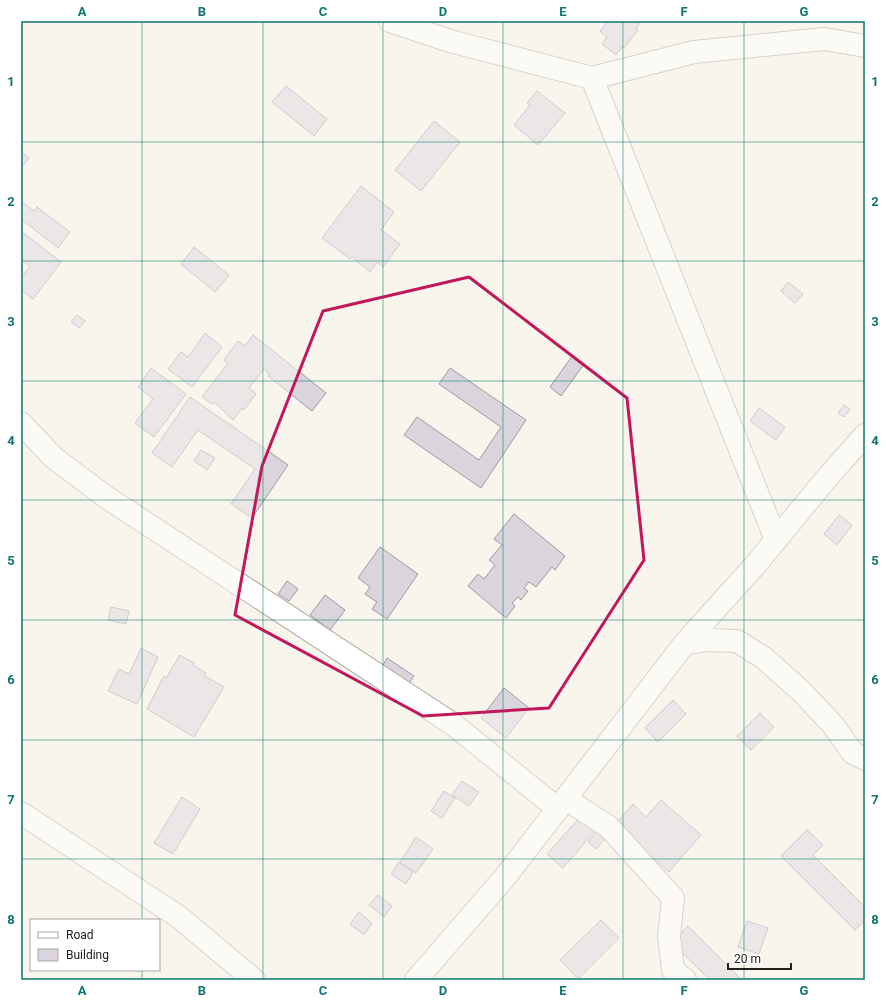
<svg xmlns="http://www.w3.org/2000/svg" width="886" height="1001" font-family="Roboto,sans-serif">
	<style>
		.building { fill: #dad5dd; stroke: #9f99a1 }
		.lines { fill: none; stroke-linecap: round; stroke-linejoin: round }
		.street-casing { stroke: #aca8a0; stroke-width: 24 }
		.street { stroke: #fff; stroke-width: 22 }
		.marked { fill: none; stroke: #c2185b; stroke-width: 3; stroke-linejoin: round }
		.grid { fill: none; stroke: #0f766e; stroke-width: 1; stroke-opacity: 0.55 }
		.neatline { fill: none; stroke: #0f766e; stroke-width: 1.5 }
		.grid-label { font-size: 13px; text-anchor: middle; font-weight: bold; fill: #0f766e }
	</style>
	<rect width="100%" height="100%" fill="#f8f5ec"/>
	<path class="building" d="M608,21H637L640,23L636,28L638,30L624,48L622,47L616,55L602,44L607,37L600,31Z
		M286,86L327,119L314,136L272,102Z
		M537,91L565,113L538,145L514,125L530,105L527,103Z
		M434,121L460,142L421,191L395,170Z
		M21,152L29,158L21,168Z
		M361,186L394,212L381,230L400,244L383,267L377,262L370,272L352,257L350,259L322,238Z
		M21,201L34,211L37,207L70,232L58,248L21,219Z
		M21,231L61,262L33,299L21,290V278L30,266L21,259Z
		M194,247L229,275L215,292L181,264Z
		M788,282L803,294L795,303L781,291Z
		M77,315L85,321L79,328L71,322Z
		M205,333L222,347L192,387L168,369L181,352L188,357Z
		M253,335L326,393L312,411L268,376L269,374L264,369L249,388L256,394L244,410L242,408L233,420L214,402L212,404L202,397L228,363L224,360L238,341L245,346Z
		M573,355L584,364L561,396L550,387Z
		M151,368L186,394L154,437L135,423L153,399L138,387Z
		M450,368L526,420L481,488L404,435L417,417L479,460L501,427L439,384Z
		M190,397L288,465L252,518L231,504L255,469L198,430L172,467L152,453Z
		M844,405L850,409L844,417L838,413Z
		M759,408L785,427L776,440L750,421Z
		M201,450L215,458L207,470L194,461Z
		M514,514L565,556L555,570L552,567L536,587L529,582L524,588L528,591L521,600L518,597L512,603L515,606L506,618L468,586L478,574L484,579L495,565L489,560L502,545L494,539Z
		M839,515L852,525L837,545L824,534Z
		M380,547L418,574L387,619L372,609L377,602L365,594L370,587L358,578Z
		M287,581L298,589L289,601L278,594Z
		M325,595L345,610L330,630L310,615Z
		M111,607L129,611L126,624L108,620Z
		M141,648L158,657L137,704L108,691L119,669L129,674Z
		M180,655L194,663L193,665L206,673L205,676L224,687L194,737L147,709L164,676L166,678Z
		M387,658L414,676L408,685L382,667Z
		M504,688L529,708L506,738L481,718Z
		M673,700L686,714L658,742L645,728Z
		M760,713L774,727L751,750L737,736Z
		M462,781L479,792L469,806L452,795Z
		M444,791L455,798L442,818L431,811Z
		M182,797L200,809L173,854L154,843Z
		M661,800L701,835L669,872L615,825L633,804L646,817Z
		M581,816L596,830L563,868L547,854Z
		M807,830L823,845L813,855L865,907V920L855,930L781,856Z
		M597,832L605,839L596,849L588,842Z
		M416,837L433,849L416,873L400,862Z
		M399,862L413,872L406,884L391,874Z
		M378,895L392,906L384,917L369,905Z
		M359,912L372,923L364,935L350,924Z
		M601,920L619,938L578,979L560,960Z
		M747,921L768,928L759,954L738,947Z
		M688,926L742,980H710L672,943Z"/>
	<g class="lines">
		<g class="street-casing">
			<path id="street" d="M390,21L450,41L592,78L694,52L824,39L865,46
				M592,78L776,540
				M21,423L54,458L106,497L454,725L558,809
				M685,643L706,640L737,641L764,658L802,692L833,725L853,753L865,759
				M566,799L609,827L673,898L669,937L673,970L685,980
				M21,813L179,917L254,980
				M416,980L506,876L685,643L757,563L826,479L865,435"/>
		</g>
		<use href="#street" class="street"/>
	</g>
	<path d="M0 0H886V1001H0ZM469,277L627,398L644,560L549,708L423,716L235,615L262,466L323,311Z" fill="#f8f5ec" fill-opacity=".55" fill-rule="evenodd"/>
	<path class="marked" d="M469,277L627,398L644,560L549,708L423,716L235,615L262,466L323,311Z"/>
	<path class="grid" d="M142,21V920M263,21V980M383,21V980M503,21V980M623,21V980M744,21V980M21,142H865M21,261H865M21,381H865M21,500H865M21,620H865M21,740H865M21,859H865M142,970V980"/>
	<rect width="886" height="1001" fill="none" stroke="#ffffff" stroke-width="44"/>
	<rect x="30" y="919" width="130" height="52" fill="#ffffff" stroke="#a6a6a5"/>
	<rect x="38" y="932" width="20" height="6" fill="#ffffff" stroke="#a6a6a5"/>
	<text x="66" y="939" font-size="12" fill="#21201d">Road</text>
	<rect x="38" y="949" width="20" height="12" fill="#dad5dd" stroke="#a6a6a5"/>
	<text x="66" y="959" font-size="12" fill="#21201d">Building</text>
	<path d="M728 963v6h63v-6" fill="none" stroke="#21201d" stroke-width="2"/>
	<text x="734" y="963" font-size="12" fill="#21201d" stroke="#ffffff" stroke-width="3" paint-order="stroke">20 m</text>
	<rect x="22" y="22" width="842" height="957" class="neatline"/>
	<g class="grid-label">
		<text x="82" y="16">A</text>
		<text x="202" y="16">B</text>
		<text x="323" y="16">C</text>
		<text x="443" y="16">D</text>
		<text x="563" y="16">E</text>
		<text x="684" y="16">F</text>
		<text x="804" y="16">G</text>
		<text x="11" y="86">1</text>
		<text x="875" y="86">1</text>
		<text x="11" y="206">2</text>
		<text x="875" y="206">2</text>
		<text x="11" y="326">3</text>
		<text x="875" y="326">3</text>
		<text x="11" y="445">4</text>
		<text x="875" y="445">4</text>
		<text x="11" y="565">5</text>
		<text x="875" y="565">5</text>
		<text x="11" y="684">6</text>
		<text x="875" y="684">6</text>
		<text x="11" y="804">7</text>
		<text x="875" y="804">7</text>
		<text x="11" y="924">8</text>
		<text x="875" y="924">8</text>
		<text x="82" y="995">A</text>
		<text x="202" y="995">B</text>
		<text x="323" y="995">C</text>
		<text x="443" y="995">D</text>
		<text x="563" y="995">E</text>
		<text x="684" y="995">F</text>
		<text x="804" y="995">G</text>
	</g>
</svg>
